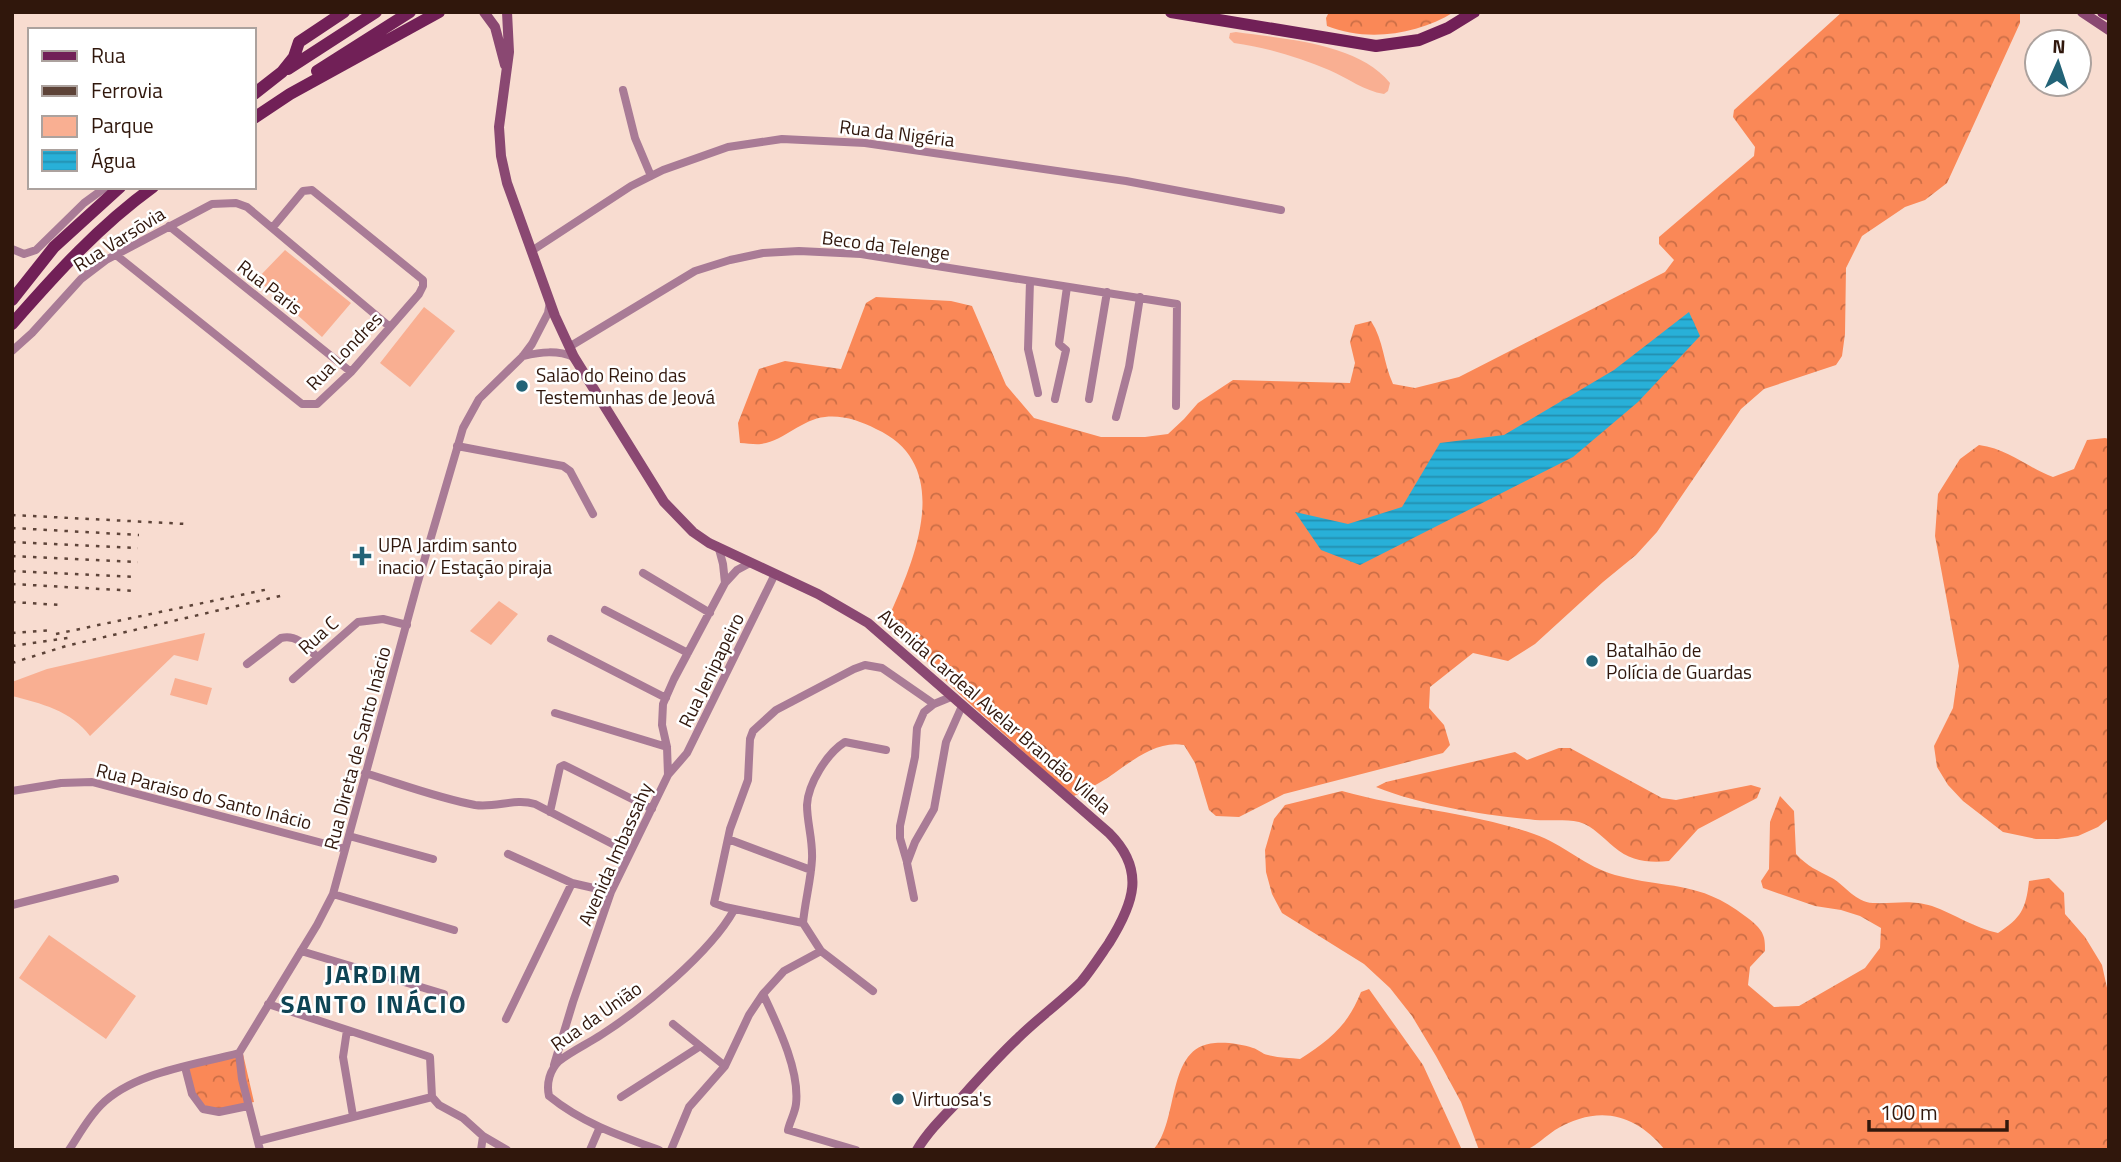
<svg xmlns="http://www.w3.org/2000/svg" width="2121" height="1162" font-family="'Titillium Web',sans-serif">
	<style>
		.green { fill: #f9af92 }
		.forest { fill: url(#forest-crowns) }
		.water { fill: url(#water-rules) }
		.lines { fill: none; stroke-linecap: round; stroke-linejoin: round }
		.minor { stroke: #a97b96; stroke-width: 8 }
		.secondary { stroke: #8a4872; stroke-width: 10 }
		.primary { stroke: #712057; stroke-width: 12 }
		.rail { stroke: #5d4338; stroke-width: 2.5; stroke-dasharray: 3.5 7; stroke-linecap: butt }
		.poi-dot { fill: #226377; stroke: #fff; stroke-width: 2.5 }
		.labels { text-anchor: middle; stroke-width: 5; stroke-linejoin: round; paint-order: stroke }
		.street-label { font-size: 19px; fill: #30170c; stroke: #fff }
		.poi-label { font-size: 19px; fill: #30170c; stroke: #fff; text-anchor: start }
		.district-label { font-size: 26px; font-weight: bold; letter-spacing: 2px; fill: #0e4454; stroke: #fff }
	</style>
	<defs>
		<pattern id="forest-crowns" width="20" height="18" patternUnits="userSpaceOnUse" patternTransform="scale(1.75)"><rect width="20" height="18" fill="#fa8857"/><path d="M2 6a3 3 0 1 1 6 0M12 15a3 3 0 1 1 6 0" fill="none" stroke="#cb6e46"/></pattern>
		<pattern id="water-rules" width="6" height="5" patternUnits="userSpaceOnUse" patternTransform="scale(1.75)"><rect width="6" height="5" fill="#28b0d8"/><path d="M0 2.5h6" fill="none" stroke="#238eae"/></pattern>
	</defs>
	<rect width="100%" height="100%" fill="#f8dcd0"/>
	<path class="green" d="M1236,32C1284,39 1358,43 1390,83L1388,91L1384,94C1364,91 1348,78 1329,70C1299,58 1266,47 1234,43L1229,38L1230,33Z
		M285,250L351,303L322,337L257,279Z
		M424,307L455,331L410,387L380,363Z
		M499,601L518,614L491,645L470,631Z
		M205,633L198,661L174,655L90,736C72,711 40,703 12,696V682L47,669Z
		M175,678L212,688L207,705L170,695Z
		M49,935L136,996L106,1039L19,978Z"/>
	<path class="forest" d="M1329,12H1454C1417,35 1367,42 1327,26L1326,18Z
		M1842,12H2020V23L1947,183L1925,200L1905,207L1862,236L1846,268L1845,334L1842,356L1836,365L1764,389L1741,409L1657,532L1636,555L1603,582L1535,644L1508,661L1473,653L1430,687L1429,708L1444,725L1450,745L1443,753L1284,794L1239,817L1216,816L1209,810L1195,763L1184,745C1152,739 1124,769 1099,783C1091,788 1082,792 1074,796C1050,777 1028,756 1005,735C963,697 919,661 891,612C917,554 953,464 876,429C860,421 843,415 825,417C802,419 784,441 761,444C755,445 747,443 740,443L738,423L759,369L785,361L841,369L866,303L876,297L951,301L972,306L1006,385L1034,418L1101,437H1145L1168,434L1184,419L1198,403L1233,380L1350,383L1355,363L1350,342L1355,325L1371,321C1384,341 1383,362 1393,384L1415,388L1459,377L1665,272L1674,260L1659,244V237L1754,156L1755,147L1733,117L1734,110Z
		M2105,438L2109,439V818L2098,827L2078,836L2058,839H2036L2003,832L1963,801L1948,785L1937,767L1934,746L1953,708L1959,666L1935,536L1938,494L1960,459L1979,445C2009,449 2026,467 2053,477L2074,469L2087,440Z
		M1559,748H1570L1662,798L1676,800L1751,785L1761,788L1757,798L1698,829L1669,861C1648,863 1630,861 1614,847C1603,838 1593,826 1579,822C1565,819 1549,821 1535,820C1485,815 1423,806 1376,787L1386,782L1515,752L1527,760Z
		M1342,791C1405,809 1472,812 1534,834C1563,844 1586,867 1615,875C1666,889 1699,880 1745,916C1751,920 1761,928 1763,935C1765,939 1765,946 1765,951L1750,967L1748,985L1774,1007L1799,1006L1865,968L1880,948L1881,928L1860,916L1841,910L1815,906L1763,888L1761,881L1769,869L1770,822L1780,796L1794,811L1796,854C1808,867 1817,870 1832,878C1846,886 1855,902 1873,903C1896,904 1909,899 1932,906C1955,914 1974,928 1998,933C2021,918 2026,909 2029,881L2049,878L2064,893L2065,914L2085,937L2102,965L2109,997V1150H1665C1634,1112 1597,1105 1555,1130C1546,1136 1537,1145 1528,1149C1518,1153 1490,1150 1479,1150L1461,1102L1436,1056L1412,1016L1390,988L1364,964L1282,913L1272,894L1266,872L1265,850L1274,819L1285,805Z
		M1369,989L1423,1065L1462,1150H1153C1180,1122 1165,1046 1215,1043C1226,1042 1242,1044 1253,1048C1258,1049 1262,1054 1268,1055C1278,1058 1290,1058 1300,1059C1330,1040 1348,1025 1361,992Z
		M243,1054L254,1102C238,1105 207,1117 195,1099C190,1090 189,1075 187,1066Z"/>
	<path class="water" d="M1689,312L1700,336L1638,402L1573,457L1360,565L1321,550L1295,512L1348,524L1402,507L1440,443L1504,435L1614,370Z"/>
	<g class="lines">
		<path class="minor" d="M623,90L635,138L651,176
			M169,226L351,372
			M12,249L24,254L36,250L84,203L106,187
			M533,250L631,186L663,170L728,147L782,139L865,143L1126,181L1281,210
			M116,255L302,404H317L351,372L419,294L423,286V280L312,190L303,191L273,227
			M1030,281L1028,349L1038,393
			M569,347L695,271L730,260L763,253L799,251L861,254L1177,304L1176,406
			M12,351L32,333L81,279L106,260L212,204L236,203L247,207L390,327
			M523,356C541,352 557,350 574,357
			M1055,399L1066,350L1059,344L1067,287
			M1089,399L1107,292
			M1116,417L1129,367L1140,297
			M457,446L563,466L570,471L593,514
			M719,549L723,564L725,583
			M643,573L710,613
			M605,610L688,653
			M551,639L666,698
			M247,664L281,638C297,634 306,646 317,657
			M293,679L358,622L383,619L407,625
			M555,713L667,747
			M365,773C401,784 438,798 475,805C496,808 515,798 535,804L630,853
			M668,775L687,753L775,574
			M12,791L61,783L92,782L345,849
			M550,812L560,767L564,765L652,809
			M349,836L433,859
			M728,839L811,870
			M508,854L572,883L611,892
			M907,862L900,838V826L915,757L917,728L924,712L934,704L951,697
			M333,894L454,930
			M914,898L907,863L915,842L934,809L946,742L962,706
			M12,905L115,879
			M803,923C805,901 811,880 812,859C813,840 807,823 807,805C808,784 827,753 845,742L886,750
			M301,951L444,994
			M873,991L821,951L803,923L725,907L714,903L716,894L730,829L748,780L750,739L753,731L776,710L854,669L865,665L882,668L934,704
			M763,994C777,1024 800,1070 796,1104C795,1113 790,1121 788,1130L856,1150
			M268,1004L430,1057L432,1097
			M506,1019L572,883
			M673,1024L725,1066
			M347,1030L343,1057L353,1116
			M554,1065L573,1002L611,892L668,775L667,747L662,725L663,704L674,679L725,583L737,570L750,563
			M185,1067L192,1094L203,1109L219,1112L248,1106
			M432,1097L439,1105L463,1118L483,1136L507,1150
			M621,1097L699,1047
			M258,1141L432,1097
			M69,1150C79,1135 88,1118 101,1105C134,1072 195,1065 239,1053
			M260,1150L242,1079L239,1053L317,925L333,894L417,585L463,428L479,399L523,356L532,344L548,313L550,302
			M481,1150L483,1136
			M590,1150L599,1129
			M659,1150C620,1136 582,1123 549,1096C546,1083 550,1070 559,1061C572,1051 587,1044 601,1035C643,1008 710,953 734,910
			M671,1150L689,1107L725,1066L749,1015L763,994L784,971L821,951"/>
		<path class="secondary" d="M484,12L495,27L505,65
			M507,12L509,52L499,127L501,156L507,183L555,316L574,357L664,502L693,532L709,543L818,594L868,623L1109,833C1146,870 1134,903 1109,943C1100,956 1091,970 1081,982C1061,1002 1037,1019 1017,1039C998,1057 980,1077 962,1097C946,1114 929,1130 917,1150
			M2082,12L2109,30"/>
		<path class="primary" d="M1171,12L1376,46L1419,40L1448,28L1474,12
			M2103,12L2109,15
			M288,69L376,12
			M317,71L410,12
			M254,94L282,72L294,57L299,42L344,12
			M254,118L290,94L439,12
			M12,300L54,247L120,187
			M12,324C56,274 99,226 153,187"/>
		<path class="rail" d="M12,515L187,524
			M12,528L139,535
			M12,542L138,548
			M12,556L138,562
			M12,571L137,577
			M12,584L137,591
			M12,602L61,605
			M12,633L52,630
			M56,634L269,589
			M12,646L68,638
			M12,663L66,646L284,595"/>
	</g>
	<g class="poi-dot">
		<circle cx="522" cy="386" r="7"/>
		<path d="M358.5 545.5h7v7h7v7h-7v7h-7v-7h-7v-7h7z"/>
		<circle cx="1592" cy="661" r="7"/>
		<circle cx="898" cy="1099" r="7"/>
	</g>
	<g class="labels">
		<g class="street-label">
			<text transform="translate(897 133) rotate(7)" y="7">Rua da Nigéria</text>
			<text transform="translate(119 239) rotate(-32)" y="7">Rua Varsōvia</text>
			<text transform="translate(886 245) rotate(7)" y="7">Beco da Telenge</text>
			<text transform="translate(270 287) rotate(38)" y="7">Rua Paris</text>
			<text transform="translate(344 351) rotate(-46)" y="7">Rua Londres</text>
			<text transform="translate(318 635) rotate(-42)" y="7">Rua C</text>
			<text transform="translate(711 670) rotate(-64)" y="7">Rua Jenipapeiro</text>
			<text transform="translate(995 711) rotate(41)" y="7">Avenida Cardeal Avelar Brandão Vilela</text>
			<text transform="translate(357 748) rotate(-75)" y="7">Rua Direta de Santo Inácio</text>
			<text transform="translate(204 796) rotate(14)" y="7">Rua Paraiso do Santo Inâcio</text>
			<text transform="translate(615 854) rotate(-66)" y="7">Avenida Imbassahy</text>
			<text transform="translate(596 1016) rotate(-35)" y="7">Rua da União</text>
		</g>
		<g class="poi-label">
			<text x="536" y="382">Salão do Reino das<tspan x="536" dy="22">Testemunhas de Jeová</tspan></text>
			<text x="378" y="552">UPA Jardim santo<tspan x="378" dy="22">inacio / Estação piraja</tspan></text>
			<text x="1606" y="657">Batalhão de<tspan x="1606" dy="22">Polícia de Guardas</tspan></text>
			<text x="912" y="1106">Virtuosa's</text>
		</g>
		<g class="district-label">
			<text x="374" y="983">JARDIM<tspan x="374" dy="30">SANTO INÁCIO</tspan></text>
		</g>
	</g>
	<rect width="2121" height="1162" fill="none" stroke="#30170c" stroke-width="28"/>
	<rect x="28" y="28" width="228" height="161" fill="#ffffff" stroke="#aca29e" stroke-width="2"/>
	<rect x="42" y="51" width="35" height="10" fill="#712057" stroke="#aca29e" stroke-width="2"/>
	<text x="91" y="63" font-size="21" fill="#30170c">Rua</text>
	<rect x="42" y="86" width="35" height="10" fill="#5d4338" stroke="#aca29e" stroke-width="2"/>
	<text x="91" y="98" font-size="21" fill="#30170c">Ferrovia</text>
	<rect x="42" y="116" width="35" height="21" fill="#f9af92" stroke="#aca29e" stroke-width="2"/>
	<text x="91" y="133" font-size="21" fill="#30170c">Parque</text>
	<rect x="42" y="150" width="35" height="21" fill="url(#water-rules)" stroke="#aca29e" stroke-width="2"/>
	<text x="91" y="168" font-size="21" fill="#30170c">Água</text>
	<g transform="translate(2058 63) rotate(3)"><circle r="33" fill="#ffffff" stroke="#aca29e" stroke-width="2"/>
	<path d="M0-5L12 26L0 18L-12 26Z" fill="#226377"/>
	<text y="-10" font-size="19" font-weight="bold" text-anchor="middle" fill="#30170c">N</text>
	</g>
	<path d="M1869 1120v10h138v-10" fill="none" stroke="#30170c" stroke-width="3.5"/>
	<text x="1880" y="1120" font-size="21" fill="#30170c" stroke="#ffffff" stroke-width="5" paint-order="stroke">100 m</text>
</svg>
